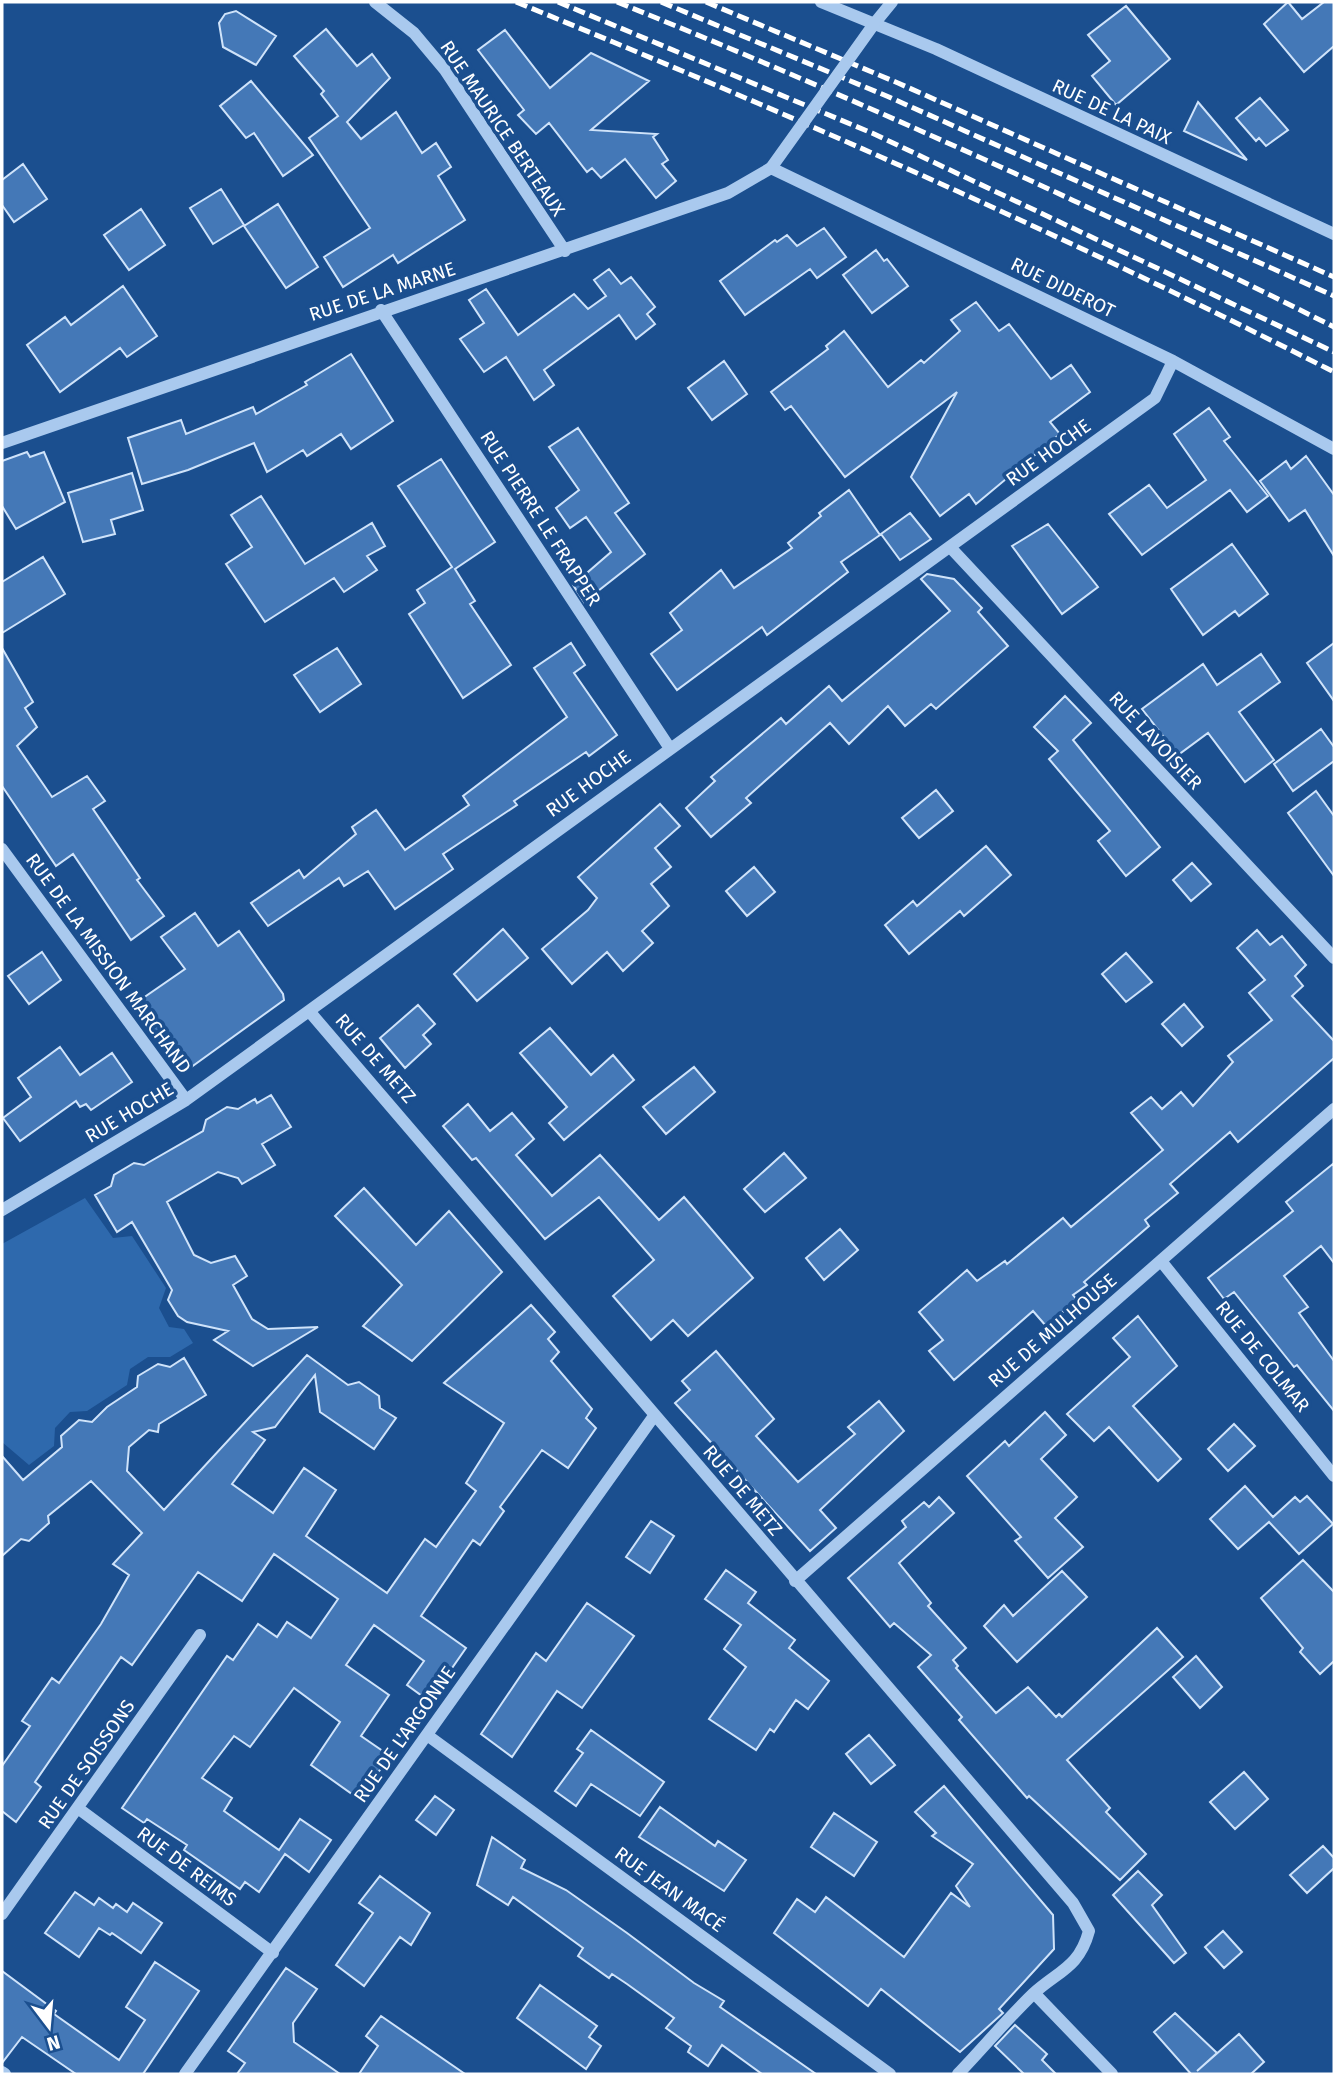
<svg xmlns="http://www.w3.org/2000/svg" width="1336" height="2076" font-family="'Fira Sans',sans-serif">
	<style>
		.green { fill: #2e69ad }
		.building { fill: #4478b7; stroke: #cfe3fa; stroke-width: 2 }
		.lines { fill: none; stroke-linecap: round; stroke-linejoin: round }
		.minor { stroke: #a9c9ee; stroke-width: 12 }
		.rail { stroke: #fff; stroke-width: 5; stroke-dasharray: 12 5; stroke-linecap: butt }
		.minor-bridge { stroke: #a9c9ee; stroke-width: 12 }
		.labels { text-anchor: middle; stroke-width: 7; stroke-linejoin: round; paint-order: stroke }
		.street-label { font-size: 19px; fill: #fff; stroke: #1b4f8f }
	</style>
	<rect width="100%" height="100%" fill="#1b4f8f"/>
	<path class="green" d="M85,1198L113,1238L132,1236L166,1288L159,1308L169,1327L184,1329L193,1343L170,1357H148L130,1369L127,1385L87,1411L70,1412L55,1428L54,1446L29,1465L2,1442V1244Z"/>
	<path class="building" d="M1288,2L1302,19L1324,2H1334V46L1304,72L1264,24Z
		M1126,6L1170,59L1116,105L1092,76L1110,61L1088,35Z
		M236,11L276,36L256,65L223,47L219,23L225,14Z
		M326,29L357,66L372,54L390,78L347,122L361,139L396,112L422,153L436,143L451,167L438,176L465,220L398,263L393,255L343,287L324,257L370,228L309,138L338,116L321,94L324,91L294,56Z
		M505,30L550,88L591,53L649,81L591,130L657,134L653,137L668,160L662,164L676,181L656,198L625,159L601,178L592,168L587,172L549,123L536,134L518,115L524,110L478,50Z
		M251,81L313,155L283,176L254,133L246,138L220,106Z
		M1260,98L1288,130L1266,146L1259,138L1256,141L1236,118Z
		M1198,102L1247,160L1184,131Z
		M23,164L47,199L14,222L2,205V180Z
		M221,189L244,225L213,244L190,208Z
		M278,204L318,267L286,288L244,226Z
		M141,209L165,245L129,270L104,235Z
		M824,228L846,257L817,278L810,269L745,315L720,281L775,240L777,242L787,235L797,246Z
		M876,250L884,261L887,259L908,286L872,313L843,275Z
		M609,269L621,284L631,277L655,307L647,314L655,324L636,339L619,315L544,370L554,385L534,400L506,357L484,372L460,339L484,323L469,300L486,289L518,335L574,294L588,309L606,296L594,280Z
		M123,286L157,336L127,357L120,348L60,392L27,345L65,317L71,325Z
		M976,302L999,331L1009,324L1051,379L1071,365L1090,392L1050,422L1060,434L976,504L969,494L940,516L911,477L957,392L845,477L791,406L785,410L771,392L828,349L826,346L844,331L888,387L921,360L924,363L960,331L951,320Z
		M351,354L393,421L351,449L341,434L307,456L303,450L267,472L254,443L188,470L142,484L128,438L181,420L186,434L253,407L256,414L307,385L305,382Z
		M724,361L747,394L712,420L688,388Z
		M1209,408L1230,437L1224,441L1268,496L1247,512L1230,490L1142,555L1109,514L1149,485L1167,508L1206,480L1174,434Z
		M578,428L629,503L615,513L645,554L584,602L573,585L611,552L586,517L570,528L556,508L579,490L549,447Z
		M27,452L30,457L44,452L65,502L16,529L2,506V461Z
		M1306,456L1334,495V556L1305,510L1289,521L1260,481L1286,461L1291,469Z
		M441,459L495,542L455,569L475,601L470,604L511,665L463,698L409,614L425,603L417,590L452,567L398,486Z
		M132,473L143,510L111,520L115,534L83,542L68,493Z
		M849,490L880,535L841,562L848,572L767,635L762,627L677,690L651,654L682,630L670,613L721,570L734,588L792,548L788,543L821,516L819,513Z
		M261,496L305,564L372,523L385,546L367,556L377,570L344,592L334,578L265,622L226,564L252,547L231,515Z
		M910,513L931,539L900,560L881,534Z
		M1048,524L1098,587L1062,614L1012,546Z
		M1232,544L1268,594L1239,616L1235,611L1203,635L1171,589Z
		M43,557L65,594L2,633V582Z
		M927,574L954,579L982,608L978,612L1008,646L936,709L931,704L905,726L888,706L849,744L830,723L746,798L751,803L711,837L686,808L715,781L711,777L781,718L786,724L829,686L842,701L950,611L921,579Z
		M571,643L585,665L574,673L617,735L589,756L586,752L514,801L517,805L443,854L453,869L395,909L368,871L344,886L339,878L268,926L251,903L299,870L304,878L356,834L352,827L376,810L405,850L469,805L463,796L567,717L534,668Z
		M1334,643V701L1307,663Z
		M2,648L33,702L25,708L37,727L17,746L52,797L87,776L105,801L93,809L140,878L137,880L164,916L131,940L73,854L56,866L2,786Z
		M337,648L361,684L320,712L294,675Z
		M1261,654L1280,682L1239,712L1274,760L1245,782L1208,733L1178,755L1142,709L1203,664L1217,685Z
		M1065,696L1091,723L1073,740L1160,847L1126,876L1098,841L1110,831L1049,759L1058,751L1034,727Z
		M1321,729L1334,747V761L1293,791L1274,764Z
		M936,790L953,811L919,838L902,818Z
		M1316,791L1334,816V876L1288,813Z
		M660,804L680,826L655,848L671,867L651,884L669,906L642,931L653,943L623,971L607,952L572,984L542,949L588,910L597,898L578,877Z
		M986,846L1011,875L964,916L960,911L909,954L885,925L913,901L917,906Z
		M1192,863L1211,884L1191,901L1173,880Z
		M754,867L775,892L747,916L726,891Z
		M195,913L218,946L239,931L283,994L284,1000L190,1068L176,1066L133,1005L185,969L161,937Z
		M503,929L528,958L477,1001L454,974Z
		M1257,930L1270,945L1282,936L1306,965L1295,976L1303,986L1292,996L1334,1041V1058L1238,1142L1230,1132L1170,1184L1178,1193L1145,1220L1149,1226L1084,1282L1087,1285L1073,1295L1077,1300L1046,1326L1033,1311L954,1380L929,1351L943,1340L919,1312L967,1270L977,1281L1005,1261L1007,1264L1063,1218L1071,1227L1163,1150L1131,1113L1151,1097L1162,1109L1181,1092L1193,1106L1233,1062L1228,1056L1272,1020L1249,993L1265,980L1237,948Z
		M42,952L61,980L29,1004L8,976Z
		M1126,953L1152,982L1126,1002L1102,974Z
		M1184,1004L1203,1027L1182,1046L1162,1024Z
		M418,1005L435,1024L423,1035L431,1044L405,1068L380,1038Z
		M550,1028L591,1075L613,1055L634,1080L564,1140L549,1123L567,1107L520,1053Z
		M60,1047L80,1075L112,1053L132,1082L91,1110L86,1104L80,1107L76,1101L20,1141L3,1118L31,1097L18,1078Z
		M694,1067L715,1092L666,1134L643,1107Z
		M271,1095L291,1127L262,1144L275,1165L242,1184L238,1178L218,1172L167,1202L194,1255L211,1263L235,1256L247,1276L233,1285L252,1319L268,1329L318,1327L253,1366L214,1340L228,1331L187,1322L178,1316L168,1300L172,1290L132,1222L117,1232L95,1195L111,1186L114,1175L134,1163L144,1165L203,1131L206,1120L227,1107L238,1109L255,1099L257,1103Z
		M468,1104L490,1131L512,1113L534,1139L516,1155L552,1196L600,1155L659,1220L684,1197L753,1278L688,1336L673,1320L651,1340L613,1296L654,1260L599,1197L545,1239L476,1158L472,1160L443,1126Z
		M784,1153L806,1178L765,1212L744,1189Z
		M1334,1163V1263L1321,1246L1284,1276L1308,1307L1299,1313L1334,1361V1411L1297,1365L1294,1367L1234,1292L1224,1299L1208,1278L1293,1211L1286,1202Z
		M364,1188L416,1245L449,1211L502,1272L412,1361L363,1326L402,1285L335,1216Z
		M840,1229L858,1250L824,1280L806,1258Z
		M531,1305L555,1332L548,1339L559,1352L551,1361L592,1409L586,1418L596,1428L568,1468L542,1450L500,1507L504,1511L480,1545L473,1540L421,1616L466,1648L429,1701L407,1685L424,1661L374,1625L346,1665L389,1695L361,1736L390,1756L359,1799L311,1765L340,1722L294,1688L250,1747L234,1736L202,1778L232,1798L224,1811L279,1850L300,1819L331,1840L309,1872L285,1854L259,1892L245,1882L240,1889L184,1850L187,1845L147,1819L144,1823L122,1808L227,1656L233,1660L258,1624L277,1637L287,1622L311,1638L338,1599L274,1554L242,1601L198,1572L132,1665L121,1657L35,1782L41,1787L16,1822L2,1811V1766L30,1726L22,1721L52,1678L59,1683L101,1624L129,1575L113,1564L142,1533L91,1481L48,1516L49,1523L29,1541L21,1539L2,1556V1456L23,1480L62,1447L61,1436L79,1420L92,1422L107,1407L137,1387L138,1376L158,1364L170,1367L184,1358L206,1395L159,1424L158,1432L149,1430L129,1447L127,1471L164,1510L307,1355L348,1385L359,1382L379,1396L380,1408L396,1418L374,1449L320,1412L315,1375L275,1427L253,1432L265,1440L232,1484L273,1513L304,1468L336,1490L306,1536L387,1593L425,1539L436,1547L476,1491L466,1483L504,1423L444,1383Z
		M1138,1316L1177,1366L1133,1406L1181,1459L1158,1481L1109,1427L1094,1441L1067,1414L1130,1357L1113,1338Z
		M716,1351L774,1419L756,1436L798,1482L855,1434L848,1427L879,1401L904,1431L820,1510L836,1528L810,1551L675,1403L690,1390L682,1381Z
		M1045,1412L1066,1435L1041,1459L1077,1497L1055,1518L1083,1547L1048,1578L1015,1541L1021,1537L967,1476L1005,1441L1009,1446Z
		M1234,1424L1255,1446L1228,1471L1208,1449Z
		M1245,1486L1273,1517L1295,1497L1300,1502L1307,1496L1333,1524L1299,1554L1269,1522L1238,1549L1210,1519Z
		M939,1497L954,1513L899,1563L931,1603L928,1606L966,1648L953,1660L958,1666L956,1668L996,1713L1028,1687L1056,1717L1059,1714L1062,1717L1157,1628L1183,1657L1067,1760L1110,1808L1106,1812L1146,1854L1120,1880L1029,1796L1027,1798L959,1720L962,1717L918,1667L931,1655L894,1623L890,1627L848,1578L906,1527L902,1521L924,1502L929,1507Z
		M651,1521L674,1536L650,1573L626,1557Z
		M1303,1560L1334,1592V1661L1320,1674L1300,1652L1303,1648L1261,1598Z
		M726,1570L756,1592L748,1603L795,1640L789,1648L829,1681L808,1709L796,1700L774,1732L770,1729L756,1750L709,1719L746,1667L724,1649L741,1625L705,1599Z
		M1062,1571L1087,1597L1017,1662L984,1626L1004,1605L1013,1616Z
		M587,1603L634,1636L582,1708L557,1691L512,1757L481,1734L536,1653L546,1661Z
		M1196,1656L1222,1687L1200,1708L1173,1677Z
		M591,1730L664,1782L640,1816L591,1784L576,1806L555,1791L583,1753L577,1749Z
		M869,1735L895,1765L871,1784L846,1754Z
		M1244,1772L1268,1799L1235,1829L1210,1802Z
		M944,1786L1053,1915L1054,1949L999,2009L1003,2013L960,2052L881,1989L868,2006L774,1933L797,1899L815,1912L826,1897L904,1957L951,1893L970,1907L956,1886L973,1864L932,1836L936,1833L915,1812Z
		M435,1796L454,1810L436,1835L416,1820Z
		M660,1807L715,1846L718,1841L746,1860L724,1891L639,1837Z
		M834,1813L877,1842L854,1876L811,1847Z
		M492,1837L525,1860L521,1868L566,1890L627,1933L694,1983L724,2001L720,2007L816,2074H762L722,2045L708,2066L688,2052L691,2046L666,2028L674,2018L627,1984L612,1974L609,1978L578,1956L583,1948L513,1897L508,1905L477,1885Z
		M1323,1846L1334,1858V1868L1307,1893L1290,1875Z
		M1138,1871L1162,1895L1152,1905L1186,1953L1174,1963L1113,1895Z
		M380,1876L430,1913L411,1945L400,1937L364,1986L336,1965L373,1913L359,1903Z
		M75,1892L94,1905L99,1898L113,1908L116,1904L127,1912L133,1903L162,1923L141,1953L112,1933L110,1935L99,1928L79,1957L45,1933Z
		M1223,1931L1242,1952L1224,1968L1205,1947Z
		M155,1962L199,1991L143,2074H76L22,2037L2,2063V1971L56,2011L54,2014L119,2060L145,2020L126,2007Z
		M286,1968L317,1989L293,2023L294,2042L340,2074H237L245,2063L228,2051Z
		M540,1985L597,2026L589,2037L601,2046L586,2069L517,2018Z
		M1175,2013L1217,2053L1197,2071L1239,2034L1264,2062L1251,2074H1191L1154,2032Z
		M381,2016L465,2074H359L378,2046L366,2036Z
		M1015,2025L1047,2054L1042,2060L1056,2074H1024L995,2046Z"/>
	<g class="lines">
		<path class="minor" d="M375,2L414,33L445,70L565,251
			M821,2L936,49L1334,234
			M874,24L892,2
			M381,310L669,747
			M2,443L728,193L771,168L1173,361L1334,449
			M950,547L1334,958
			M2,849L186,1100
			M309,1011L1073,1903L1089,1931C1079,1968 1058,1971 1033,1994C1007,2019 983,2048 958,2074
			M2,1210L186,1100L1155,398L1173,361
			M1161,1261L1334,1476
			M795,1581L1334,1109
			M427,1735L890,2074
			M79,1809L273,1953
			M2,1914L200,1635
			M1034,1993L1112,2074
			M2,2072L5,2074
			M185,2074L654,1416"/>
		<path class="rail" d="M516,2C793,115 1067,236 1334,372
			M558,2L872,133L1334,352
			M617,2C860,100 1100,209 1334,327
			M661,2L889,97L1334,296
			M706,2L898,83L1334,277"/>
		<path class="minor-bridge" d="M771,168L874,24"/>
	</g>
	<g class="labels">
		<g class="street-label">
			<text transform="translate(1112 111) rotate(25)" y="7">RUE DE LA PAIX</text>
			<text transform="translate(503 128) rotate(56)" y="7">RUE MAURICE BERTEAUX</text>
			<text transform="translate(1063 287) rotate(26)" y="7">RUE DIDEROT</text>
			<text transform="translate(382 291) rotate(-18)" y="7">RUE DE LA MARNE</text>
			<text transform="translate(1048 452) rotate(-36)" y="7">RUE HOCHE</text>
			<text transform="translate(541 518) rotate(57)" y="7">RUE PIERRE LE FRAPPER</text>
			<text transform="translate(1156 740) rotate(47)" y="7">RUE LAVOISIER</text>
			<text transform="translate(588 783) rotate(-36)" y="7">RUE HOCHE</text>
			<text transform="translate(109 963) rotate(54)" y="7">RUE DE LA MISSION MARCHAND</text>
			<text transform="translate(376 1058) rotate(49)" y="7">RUE DE METZ</text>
			<text transform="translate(129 1112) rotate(-31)" y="7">RUE HOCHE</text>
			<text transform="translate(1052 1330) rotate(-41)" y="7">RUE DE MULHOUSE</text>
			<text transform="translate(1263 1356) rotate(51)" y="7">RUE DE COLMAR</text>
			<text transform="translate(743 1490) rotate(50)" y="7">RUE DE METZ</text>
			<text transform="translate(404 1734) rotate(-55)" y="7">RUE DE L'ARGONNE</text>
			<text transform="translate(86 1764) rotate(-55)" y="7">RUE DE SOISSONS</text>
			<text transform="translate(187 1866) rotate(37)" y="7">RUE DE REIMS</text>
			<text transform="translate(670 1889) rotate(36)" y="7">RUE JEAN MACÉ</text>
		</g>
	</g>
	<rect width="1336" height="2076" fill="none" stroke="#ffffff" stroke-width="7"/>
	<g transform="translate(49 2027) rotate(164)" stroke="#1b4f8f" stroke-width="5" paint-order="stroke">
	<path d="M0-5L12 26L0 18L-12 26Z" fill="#ffffff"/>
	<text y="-10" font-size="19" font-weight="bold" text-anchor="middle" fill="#ffffff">N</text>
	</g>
</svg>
